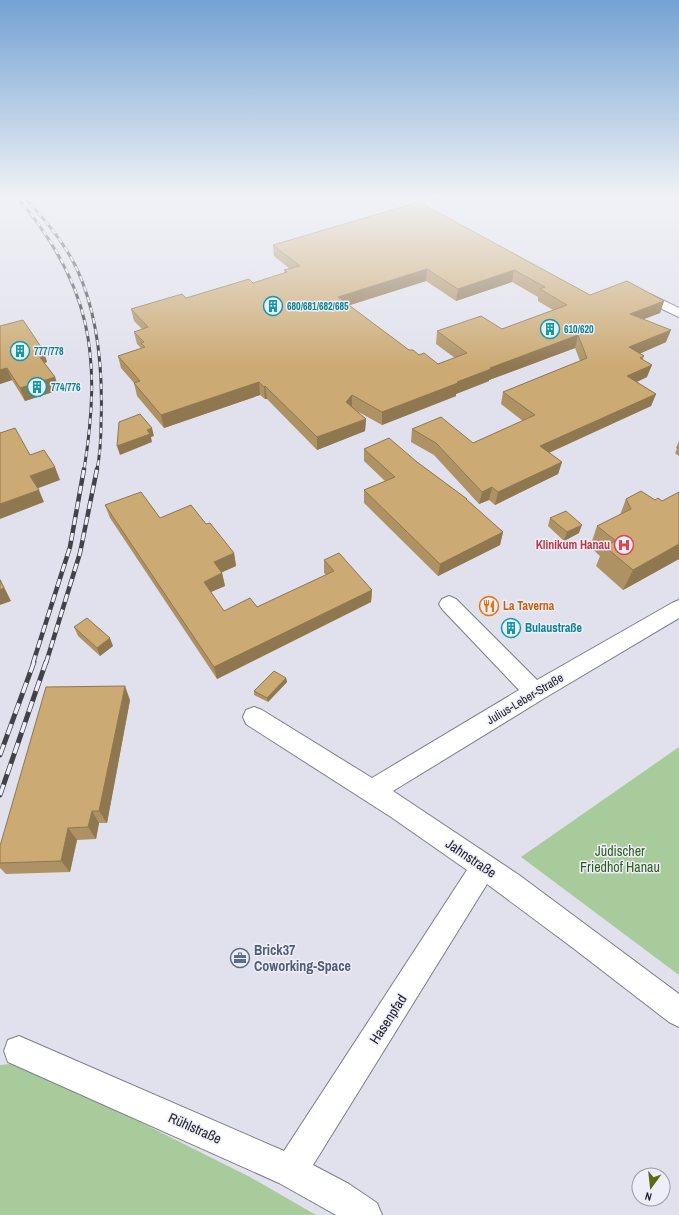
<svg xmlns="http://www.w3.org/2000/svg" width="679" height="1215" font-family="'Archivo Narrow',sans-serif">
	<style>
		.green { fill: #a8cb9c }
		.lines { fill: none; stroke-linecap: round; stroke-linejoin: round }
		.minor-casing { stroke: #7d7e88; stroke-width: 2 }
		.major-casing { stroke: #7d7e88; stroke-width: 2 }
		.minor { fill: #fff; fill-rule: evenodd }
		.major { fill: #fff; fill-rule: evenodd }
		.rail-far2-casing { stroke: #424348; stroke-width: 3 }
		.rail-far1-casing { stroke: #424348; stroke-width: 4.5 }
		.rail-casing { stroke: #424348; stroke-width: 5 }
		.rail-far2 { stroke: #edeefa; stroke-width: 2; stroke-dasharray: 5.5; stroke-linecap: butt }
		.rail-far1 { stroke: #edeefa; stroke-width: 3; stroke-dasharray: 8; stroke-linecap: butt }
		.rail { stroke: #edeefa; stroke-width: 3.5; stroke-dasharray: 11; stroke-linecap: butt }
		.wall { fill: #af9263; fill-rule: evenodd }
		.shaded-wall { fill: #8f7750 }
		.building { fill: #ccaa73; stroke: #8f7750; fill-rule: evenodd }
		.labels { text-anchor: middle; stroke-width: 3; stroke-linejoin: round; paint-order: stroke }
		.far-culture-label { font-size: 10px; font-weight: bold; fill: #0d838f; stroke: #edeefa; text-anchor: start }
		.health-label { font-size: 12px; font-weight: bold; fill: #be3a42; stroke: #edeefa; text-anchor: end }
		.food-label { font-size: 12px; font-weight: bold; fill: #c56008; stroke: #edeefa; text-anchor: start }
		.culture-label { font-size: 12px; font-weight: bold; fill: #0d838f; stroke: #edeefa; text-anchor: start }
		.street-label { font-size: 12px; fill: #1f2024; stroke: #edeefa }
		.near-park-label { font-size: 14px; fill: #31601c; stroke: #edeefa }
		.near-street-label { font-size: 14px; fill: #1f2024; stroke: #edeefa }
		.near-service-label { font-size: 14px; font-weight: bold; fill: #4e5e75; stroke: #edeefa; text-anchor: start }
	</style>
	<rect width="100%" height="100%" fill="#e0e1ec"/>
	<path class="green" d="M679,747V975L521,857Z
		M22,1063L250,1177L316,1215H0V1065Z"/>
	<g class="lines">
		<g class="minor-casing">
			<path id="minor" d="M430,196H447L449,198L444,201L431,198Z
				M650,294L679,308V317L645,301L644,298L645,295Z
				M449,596L456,599L537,680L672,603L679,600V618L543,699L393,791L519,875L679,994V1027L669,1022L573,948L487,884L313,1165L349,1184L377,1203L382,1215H336L279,1183L8,1062L4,1051L8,1040L19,1036L284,1151L467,870L391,817L246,724L243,717L246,710L254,707L262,710L372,778L519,690L442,609L439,604L442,599Z"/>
		</g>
		<g class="major-casing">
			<path id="major" d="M665,196H679V201L667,198Z"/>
		</g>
		<use href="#minor" class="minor"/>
		<use href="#major" class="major"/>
		<g class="rail-far2-casing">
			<path id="rail-far2" d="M16,196C92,284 102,357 84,470
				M23,196C44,218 64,242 77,269C99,317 103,373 101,424C101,440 100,454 97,470"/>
		</g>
		<g class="rail-far1-casing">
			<path id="rail-far1" d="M33,663L70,547L84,469
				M46,663L80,553L97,469"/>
		</g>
		<g class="rail-casing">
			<path id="rail" d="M0,755L34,662
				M0,795L46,662"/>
		</g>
		<use href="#rail-far2" class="rail-far2"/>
		<use href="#rail-far1" class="rail-far1"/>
		<use href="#rail" class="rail"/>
	</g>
	<path class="wall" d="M419,202L590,295L664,301L660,313L643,319L666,342L639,354L644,356L643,359L647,377L637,382L656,394L651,406L549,453L562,462L558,474L495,505L489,500L479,504L434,455L411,442L412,429L473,443L523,421L501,404L503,392L580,361L575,348L489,380V381L456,394V396L382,425L355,410L366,419L365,431L317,450L267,399H265L260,395L164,428L137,396L134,383L121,368L118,356L141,348L137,344L134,332L142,329L134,321L131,309L186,298L253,283L285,273L284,270L290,269L274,256L273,245ZM426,281L456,301L512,282L538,297V301L553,310L502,329L437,331L436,344L455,358L438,364L409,350L349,305Z
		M0,326L43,350L47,362L44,363L55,377L59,390L25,401L12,380L0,384Z
		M679,441V456L675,453L677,449L676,448Z
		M364,449L417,462L467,499V500L503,532L500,545L438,576L364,503V490L385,481L364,461Z
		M679,492V559L623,590L596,566L600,556L590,547L597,526L620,515L626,499L662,501Z
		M105,505L160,518L206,524L234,553L236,566L222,572V573L225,586L211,592L224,611L257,607L326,575L324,573V560L372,590L371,602L217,679L110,518Z
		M550,518L579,533L564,541L548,526Z
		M74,627L113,646L100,656L78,636Z
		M286,678L287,682L268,702L254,695V691Z
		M130,700L107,823H99L96,839L77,840L70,872L6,874L0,868V846Z"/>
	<path class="shaded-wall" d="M427,269L426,281L338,309V297Z
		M514,270L512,282L456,301L458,289Z
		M664,301L660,313L626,326L630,314Z
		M671,330L666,342L625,360L629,347Z
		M578,335L575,348L489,380V381L456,394V396L382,425V412L490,368Z
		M43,350L47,362L41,364L36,352Z
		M652,365L647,377L623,388L627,376Z
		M7,368L12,380L0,384V370Z
		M55,377L59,390L25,401L20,388Z
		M259,382L260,395L164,428L161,415Z
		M265,386L267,399H265L264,387Z
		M656,394L651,406L537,458L540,446Z
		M352,395V407L346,402Z
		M366,419L365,431L317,450V437Z
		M152,428L154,436L151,437L152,442L120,455L117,446L147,430Z
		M562,462L558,474L495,505L498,492Z
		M55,467L60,480L36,489L30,476Z
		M492,487L489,500L479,504L482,492Z
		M39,490L44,502L0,519V504Z
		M582,525L579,533L564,541L567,532Z
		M503,532L500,545L438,576L440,564Z
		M679,544V559L623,590L633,570Z
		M234,553L236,566L216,575L214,562Z
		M222,573L225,586L206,594L204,582Z
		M0,579L11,601L0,605Z
		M372,590L371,602L217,679L214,667Z
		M110,638L113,646L100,656L97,648Z
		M286,678L287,682L268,702L267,698Z
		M125,686L130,700L107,823L99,811Z
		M92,811L99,823L96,839L88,827Z
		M68,828L77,840L70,872L61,861Z"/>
	<path class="building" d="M419,202L590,295L627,281L664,301L630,314L671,330L629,347L644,356L640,358L652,365L627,376L656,394L540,446L562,462L498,492L492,487L482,492L436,443L412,429L441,417L473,443L535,415L503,392L587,358L578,335L490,368L491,369L457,382L458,383L382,412L352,395L346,402L366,419L317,437L265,386L264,387L259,382L161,415L134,383L140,381L118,356L145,347L141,343L144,342L134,332L148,327L131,309L182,294L186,298L249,279L253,283L287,272L284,270L300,266L273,245ZM427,269L458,289L514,270L545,287L540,289L567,305L502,329L481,316L437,331L467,353L438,364L424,353L419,355L413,350H409L338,297Z
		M23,320L43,350L36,352L55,377L20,388L7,368L0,370V326Z
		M140,414L152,428L147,430L150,434L117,446L119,422Z
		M15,428L30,455L44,450L55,467L30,476L39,490L0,504V433Z
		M389,438L417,462L467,499H466L503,532L440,564L364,490L395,477L364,449Z
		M641,491L655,500L658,498L662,501L679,492V544L633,570L604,546L616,541L597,526L631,509L626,499Z
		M141,492L160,518L191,505L206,524L210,523L234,553L214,562L222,573L204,582L224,611L250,598L257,607L334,571L324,560L339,553L372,590L214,667L105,505Z
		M566,511L582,525L567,532L550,518Z
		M0,580L4,588L0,590Z
		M87,618L110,638L97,648L74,627Z
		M274,671L286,678L267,698L254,691Z
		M125,686L99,811H92L88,827L68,828L61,861L0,863V846L46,687Z"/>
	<linearGradient id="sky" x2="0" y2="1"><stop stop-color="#73a2d4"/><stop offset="0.54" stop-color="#f1f2f6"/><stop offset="1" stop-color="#f1f2f6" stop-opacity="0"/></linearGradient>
	<rect width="679" height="366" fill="url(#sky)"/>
	<defs>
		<g id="building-ring" transform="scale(1)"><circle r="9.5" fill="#edeefa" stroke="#0f9aa8" stroke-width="1.5"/><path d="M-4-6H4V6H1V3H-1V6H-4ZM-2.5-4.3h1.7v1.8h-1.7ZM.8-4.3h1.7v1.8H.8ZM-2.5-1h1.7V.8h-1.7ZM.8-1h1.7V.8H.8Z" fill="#0f9aa8"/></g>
		<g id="hospital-ring" transform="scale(1)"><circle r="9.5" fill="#edeefa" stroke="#e0444e" stroke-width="1.5"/><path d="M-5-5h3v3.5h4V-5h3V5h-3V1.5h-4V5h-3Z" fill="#e0444e"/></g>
		<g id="restaurant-ring" transform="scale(1)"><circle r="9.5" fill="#edeefa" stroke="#e8710a" stroke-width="1.5"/><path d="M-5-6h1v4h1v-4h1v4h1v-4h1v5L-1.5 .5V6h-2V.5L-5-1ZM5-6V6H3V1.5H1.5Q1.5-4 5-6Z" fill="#e8710a"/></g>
		<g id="office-ring" transform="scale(1)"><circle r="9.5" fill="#edeefa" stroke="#5c6f8a" stroke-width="1.5"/><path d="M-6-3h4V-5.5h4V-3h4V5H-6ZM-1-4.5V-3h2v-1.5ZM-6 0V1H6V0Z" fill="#5c6f8a"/></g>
	</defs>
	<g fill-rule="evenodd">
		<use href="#building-ring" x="273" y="306"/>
		<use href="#building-ring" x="550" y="329"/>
		<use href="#building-ring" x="20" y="351"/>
		<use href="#building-ring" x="37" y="387"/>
		<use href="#hospital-ring" x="624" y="545"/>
		<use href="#restaurant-ring" x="489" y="606"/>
		<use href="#building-ring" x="511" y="628"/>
		<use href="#office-ring" x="240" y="958"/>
	</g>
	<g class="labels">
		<g class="far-culture-label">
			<text x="287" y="310">680/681/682/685</text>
			<text x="564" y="333">610/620</text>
			<text x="34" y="355">777/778</text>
			<text x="51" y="391">774/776</text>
		</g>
		<g class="health-label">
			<text x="610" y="549">Klinikum Hanau</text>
		</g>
		<g class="food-label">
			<text x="503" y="610">La Taverna</text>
		</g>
		<g class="culture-label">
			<text x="525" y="632">Bulaustraße</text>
		</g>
		<g class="street-label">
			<text transform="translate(525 699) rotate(-31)" y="4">Julius-Leber-Straße</text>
		</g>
		<g class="near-park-label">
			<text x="620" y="856">Jüdischer<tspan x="620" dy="16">Friedhof Hanau</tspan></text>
		</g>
		<g class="near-street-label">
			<text transform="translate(471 858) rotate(34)" y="5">Jahnstraße</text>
			<text transform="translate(388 1019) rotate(-57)" y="5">Hasenpfad</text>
			<text transform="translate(195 1128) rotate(24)" y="5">Rühlstraße</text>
		</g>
		<g class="near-service-label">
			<text x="254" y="955">Brick37<tspan x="254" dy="16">Coworking-Space</tspan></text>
		</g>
	</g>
	<g transform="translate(651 1187) rotate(195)"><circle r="19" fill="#edeefa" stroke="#9b9ca4"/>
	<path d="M0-3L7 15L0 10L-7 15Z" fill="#5a6b17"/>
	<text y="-6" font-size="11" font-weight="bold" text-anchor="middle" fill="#1f2024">N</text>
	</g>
</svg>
